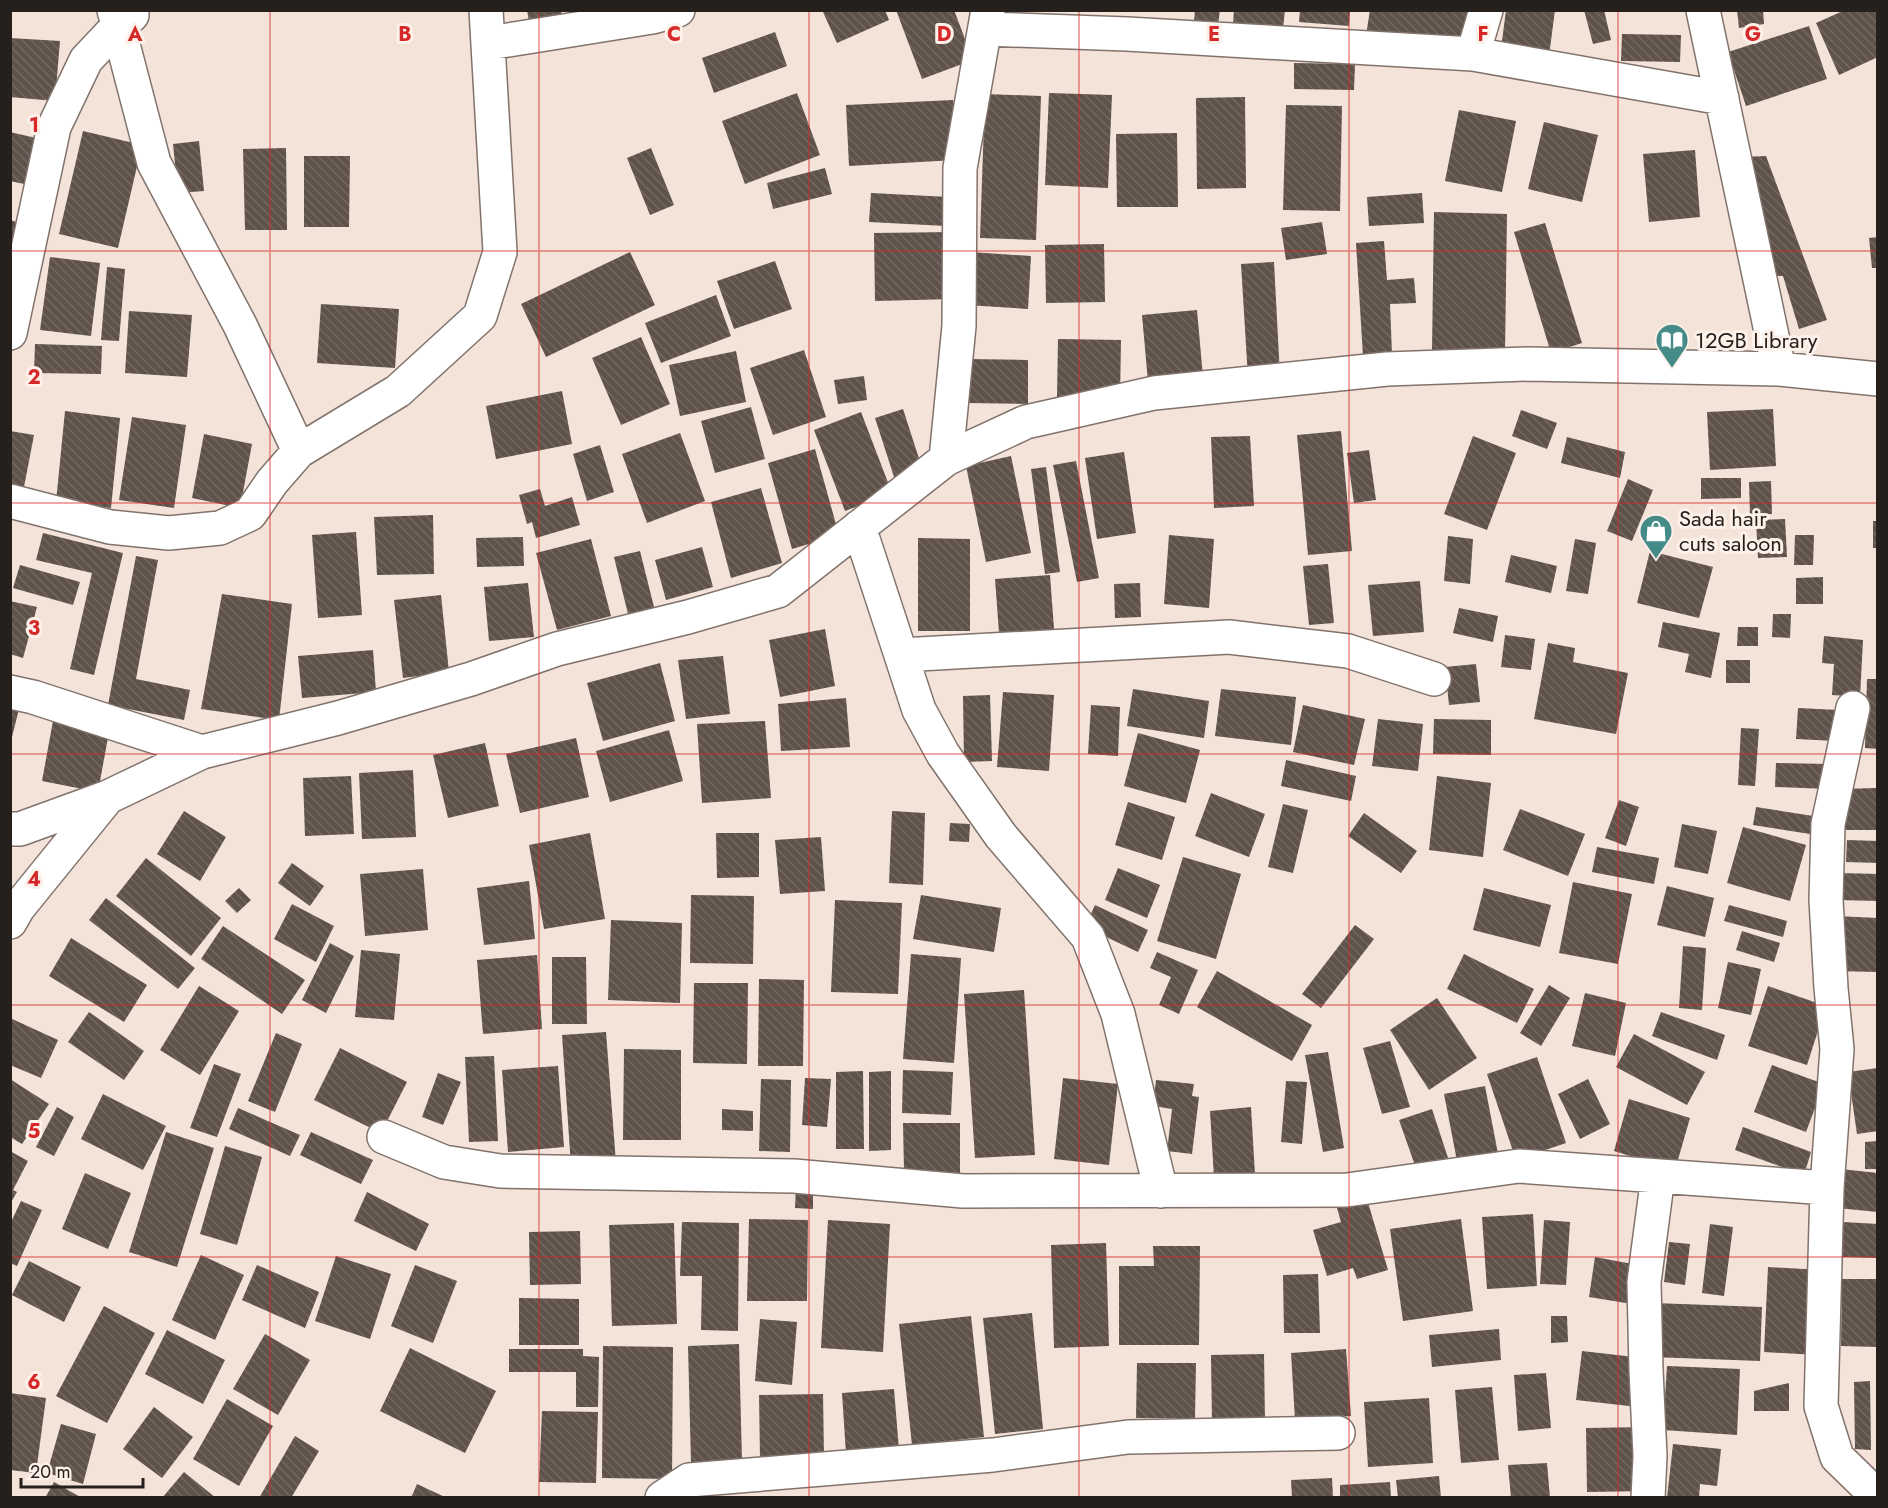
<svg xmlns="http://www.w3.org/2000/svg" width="1888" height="1508" font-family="Jost,sans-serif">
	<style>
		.building { fill: url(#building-back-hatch) }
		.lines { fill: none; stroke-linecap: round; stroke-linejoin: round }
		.minor-casing { stroke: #81736b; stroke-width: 36 }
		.minor { stroke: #fff; stroke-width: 33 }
		.grid { fill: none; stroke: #d62828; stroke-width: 1.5; stroke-opacity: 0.55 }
		.labels { text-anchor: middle; stroke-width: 6; stroke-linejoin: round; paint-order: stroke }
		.poi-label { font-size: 22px; fill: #26201d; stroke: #fef1e9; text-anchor: start }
		.grid-label { font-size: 20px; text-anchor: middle; font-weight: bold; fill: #d62828; stroke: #fef1e9; stroke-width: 6; stroke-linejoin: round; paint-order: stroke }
	</style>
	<defs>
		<pattern id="building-back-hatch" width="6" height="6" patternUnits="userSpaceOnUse" patternTransform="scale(1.5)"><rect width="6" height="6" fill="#5f524a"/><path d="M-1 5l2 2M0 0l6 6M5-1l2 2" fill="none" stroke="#726761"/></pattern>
	</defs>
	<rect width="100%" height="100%" fill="#f3e3d9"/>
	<path class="building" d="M527,10H561L564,27L531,33Z
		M827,10H885L889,20L837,43L823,12Z
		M896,10H954L973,60L922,79Z
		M1195,10H1220L1218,25L1194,21Z
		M1234,10H1285L1283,29L1233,24Z
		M1300,10H1350L1349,26L1299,22Z
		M1370,10H1478L1472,52L1366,35Z
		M1506,10H1555L1549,56L1501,49Z
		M1584,10H1604L1611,40L1593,44Z
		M1737,10H1763L1764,24L1739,28Z
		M1845,10H1878V57L1839,75L1816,23Z
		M1809,26L1827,79L1746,106L1728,52Z
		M775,32L787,66L714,93L702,58Z
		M1622,34L1681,35L1680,62L1621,61Z
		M10,38L60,41L55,101L10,97Z
		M1294,63L1355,64L1354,90L1294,89Z
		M797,93L820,155L745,184L722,121Z
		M1049,93L1112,95L1108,188L1045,185Z
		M985,94L1041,96L1036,240L980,238Z
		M1245,97L1246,188L1197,189L1196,98Z
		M953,100L956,160L849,166L846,105Z
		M1286,105L1342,106L1340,211L1283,210Z
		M1459,110L1516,121L1502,192L1445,181Z
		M1544,122L1598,135L1582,202L1528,189Z
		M83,131L142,145L118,248L59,234Z
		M10,132L36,138L24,184L10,181Z
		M1177,133L1178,207H1117L1116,134Z
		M199,141L204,191L178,193L173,144Z
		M286,148L287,230H245L243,149Z
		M651,148L674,205L650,215L627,158Z
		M1695,150L1700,217L1649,222L1643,154Z
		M304,156H350L349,227H304Z
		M1766,156L1827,320L1799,329L1783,276H1772L1742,157Z
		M825,168L832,194L773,209L767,183Z
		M871,193L949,197L946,226L869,222Z
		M1422,193L1424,223L1369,226L1367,197Z
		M1434,212L1507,214L1505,352L1432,351Z
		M10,220L24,224L10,264Z
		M1322,222L1327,254L1286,260L1281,228Z
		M1545,223L1582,343L1551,353L1514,232Z
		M953,232L954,299L875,301L874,233Z
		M1878,237V268H1872L1869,238Z
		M1384,241L1387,280L1414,278L1416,303L1390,304L1392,354L1363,356L1356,243Z
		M1104,244L1105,302L1046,303L1045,245Z
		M630,252L655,305L546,357L521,304Z
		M970,252L1031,256L1028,309L966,305Z
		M50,257L100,263L91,336L40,330Z
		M775,261L792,309L734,329L717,281Z
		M1274,262L1280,376L1248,378L1241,264Z
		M107,267L125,269L119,341L101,340Z
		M716,295L731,336L661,363L645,323Z
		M321,304L399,309L395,368L317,363Z
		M1197,310L1203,377L1148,382L1142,315Z
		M129,311L192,315L187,377L125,373Z
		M641,337L670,404L621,425L592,358Z
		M1058,339L1121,340L1120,398L1057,397Z
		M35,344L102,346L101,374L34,373Z
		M804,350L826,417L773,435L750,368Z
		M736,351L746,402L680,416L669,365Z
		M968,359L1028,360V404L968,403Z
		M864,376L867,400L838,404L834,380Z
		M562,391L572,444L496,459L486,406Z
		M751,407L765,459L715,473L701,421Z
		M903,409L923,471L895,480L875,418Z
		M1773,409L1776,466L1710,470L1707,412Z
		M1521,410L1557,423L1547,449L1512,436Z
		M65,411L120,418L111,508L56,502Z
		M861,412L892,493L845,511L814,430Z
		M132,417L186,425L174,508L119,500Z
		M10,431L34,435L24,487L10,484Z
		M1341,431L1352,551L1308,555L1297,435Z
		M680,433L705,501L647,523L622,454Z
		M204,434L252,444L240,508L192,498Z
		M1250,436L1254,506L1214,508L1211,437Z
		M1473,436L1516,453L1487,530L1444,514Z
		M1567,437L1625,452L1620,478L1561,463Z
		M600,445L614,492L587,501L573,454Z
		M815,449L839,535L792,549L768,463Z
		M1369,450L1376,500L1354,503L1347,453Z
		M1124,452L1136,533L1097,539L1085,458Z
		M1011,456L1031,553L986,562L966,466Z
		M1076,461L1099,578L1077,582L1053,465Z
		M1046,467L1060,572L1045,574L1031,469Z
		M1701,478H1741V498L1701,499Z
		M1628,479L1653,490L1632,541L1607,531Z
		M1771,481L1772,514L1750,515L1749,482Z
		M761,488L782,563L731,578L711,502Z
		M540,489L545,506L572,497L580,525L536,538L532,522L527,524L519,495Z
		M433,515L434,574L377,575L374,517Z
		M1785,519L1787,557L1758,558L1756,520Z
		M1873,521H1878V548H1873Z
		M356,532L362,615L318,618L312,535Z
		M43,533L123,553L94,675L70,669L92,573L36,560Z
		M1169,535L1214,539L1209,608L1164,604Z
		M1795,535H1814L1813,565H1794Z
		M1448,536L1473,539L1470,584L1444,581Z
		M523,537L524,566L477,567L476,538Z
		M918,538L970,539V631H918Z
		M591,539L611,616L557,630L536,553Z
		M1575,539L1596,543L1588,594L1566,591Z
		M702,547L713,587L666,600L655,560Z
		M640,551L656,615L630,622L614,557Z
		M1650,551L1713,567L1699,618L1637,603Z
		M1511,555L1557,566L1551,593L1505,582Z
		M136,556L158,560L136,679L190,690L184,720L108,705Z
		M1328,564L1334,623L1309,625L1303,566Z
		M20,565L80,582L73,605L13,588Z
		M1050,575L1055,642L1000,646L995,579Z
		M1823,577V604H1796V578Z
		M1420,581L1424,632L1373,636L1368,585Z
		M528,583L534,637L489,641L484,587Z
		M1140,583L1141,617L1115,618L1114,584Z
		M222,594L292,604L279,720L201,709Z
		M441,595L449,672L403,678L394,600Z
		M10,601L37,607L23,658L10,654Z
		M1459,608L1498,616L1493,642L1453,633Z
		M1773,614H1791L1790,638L1772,637Z
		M1663,622L1720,633L1711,678L1685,672L1689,654L1658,647Z
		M1738,627H1758V646H1737Z
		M825,629L835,686L780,697L769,640Z
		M1505,635L1535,639L1531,670L1501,667Z
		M1824,636L1863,640L1860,697L1832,695L1834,664L1822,663Z
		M1548,643L1575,648L1573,662L1628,673L1616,734L1534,719Z
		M373,650L376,692L302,698L298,656Z
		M723,656L730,714L686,719L678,660Z
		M1726,660H1750V683H1726Z
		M660,663L675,721L603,741L587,683Z
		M1476,664L1480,702L1449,705L1445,667Z
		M1867,679H1878V749L1865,748Z
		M1133,689L1209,701L1204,738L1127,726Z
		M1221,689L1296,697L1291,745L1215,736Z
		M1003,692L1054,695L1049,771L997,767Z
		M990,695L992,761L964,762L963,696Z
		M846,698L850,747L781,751L778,704Z
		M10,703L20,705L11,741H10Z
		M1091,705L1120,707L1118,756L1088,754Z
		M1303,705L1365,719L1354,765L1293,752Z
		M1798,708L1838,710L1836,741L1796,739Z
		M1378,719L1423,724L1418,771L1372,766Z
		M1434,719L1491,720V755L1433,754Z
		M53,721L109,732L98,792L42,781Z
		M765,721L771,798L702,803L697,724Z
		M1741,728L1759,729L1755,786L1738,785Z
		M669,730L683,781L610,802L596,751Z
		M1138,733L1200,750L1186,803L1124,786Z
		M576,738L589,797L520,813L506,754Z
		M485,743L499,806L448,818L433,755Z
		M1286,760L1356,776L1351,801L1281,786Z
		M1776,763L1829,764L1828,789L1775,787Z
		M413,770L416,837L362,839L359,773Z
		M351,776L354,834L305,836L303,778Z
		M1437,776L1491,783L1483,857L1429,850Z
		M1876,788V830H1841V789Z
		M1211,793L1265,814L1249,857L1195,836Z
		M1619,800L1639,807L1626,846L1605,838Z
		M1128,802L1175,817L1162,860L1115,845Z
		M1283,804L1308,810L1293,873L1268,867Z
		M1756,807L1813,816L1810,834L1753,825Z
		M1520,809L1585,834L1568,876L1503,850Z
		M184,811L226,837L200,881L157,854Z
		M892,811L925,813L923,885L889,883Z
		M1364,813L1417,851L1401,873L1348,836Z
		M950,823L970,824L969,842L949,841Z
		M1682,824L1717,831L1708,874L1674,867Z
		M1743,827L1806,845L1790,901L1727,883Z
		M590,833L605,919L544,929L529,845Z
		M716,833H759V877L717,878Z
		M821,837L825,891L780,894L775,840Z
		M1847,840L1878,841V863L1846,862Z
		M1597,847L1659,858L1654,884L1592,872Z
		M1183,857L1241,874L1216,959L1157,941Z
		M146,858L221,918L191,956L116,896Z
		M292,863L324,886L310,906L278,883Z
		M1118,868L1160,885L1147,918L1105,900Z
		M423,869L428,930L365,936L360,874Z
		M1839,873L1878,874V901L1838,900Z
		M529,881L535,939L484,945L477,888Z
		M1573,882L1632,894L1618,964L1559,953Z
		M1667,886L1714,898L1705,937L1657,925Z
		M239,888L251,900L237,913L225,901Z
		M1484,888L1551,905L1540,947L1473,930Z
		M691,895L754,896L753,964L690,963Z
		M921,895L1001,908L994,952L913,939Z
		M106,898L195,968L178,989L89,920Z
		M835,900L902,903L898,994L831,992Z
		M292,904L334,926L316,962L274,939Z
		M1095,905L1148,930L1138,952L1085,927Z
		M1729,905L1787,921L1783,937L1724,921Z
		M1835,916L1878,918V972L1833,971Z
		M611,920L682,923L680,1003L608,1000Z
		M1355,925L1374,939L1321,1008L1302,994Z
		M223,926L305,980L282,1014L201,959Z
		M1742,931L1780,943L1774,962L1736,950Z
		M71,938L147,985L124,1022L49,976Z
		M330,943L354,956L326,1013L302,1000Z
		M1683,946L1706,948L1702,1010L1679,1008Z
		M361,950L400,954L394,1020L355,1017Z
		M1157,952L1198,970L1179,1014L1159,1005L1171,977L1150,968Z
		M911,954L961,958L954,1063L903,1059Z
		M1464,954L1534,989L1517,1023L1447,989Z
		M537,955L542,1029L483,1034L477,960Z
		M552,957H586L587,1024H552Z
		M1728,962L1761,969L1751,1015L1718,1008Z
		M1217,971L1312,1025L1292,1061L1197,1007Z
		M759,979L804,980L803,1066H758Z
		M694,983H748L747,1064L693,1063Z
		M1549,985L1570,998L1541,1046L1520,1033Z
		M199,986L239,1011L200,1075L160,1050Z
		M1768,986L1826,1006L1807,1065L1748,1046Z
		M1024,990L1035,1155L975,1158L964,994Z
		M1585,993L1626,1003L1615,1056L1572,1046Z
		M1437,998L1477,1058L1429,1090L1390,1030Z
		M89,1012L144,1051L124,1080L68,1042Z
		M1661,1012L1725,1035L1717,1060L1652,1036Z
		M10,1018L58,1040L41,1078L10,1065Z
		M606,1032L616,1163L571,1166L562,1035Z
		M276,1033L302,1044L275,1112L248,1101Z
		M1634,1034L1705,1072L1687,1105L1616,1067Z
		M1390,1041L1410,1107L1382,1114L1363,1048Z
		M340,1048L407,1082L381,1133L314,1100Z
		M624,1049L681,1050V1140H623Z
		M1328,1052L1344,1148L1323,1152L1305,1055Z
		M494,1056L498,1141L469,1142L465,1057Z
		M1537,1057L1566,1143L1516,1160L1487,1074Z
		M214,1064L241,1074L217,1137L190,1128Z
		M1772,1065L1824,1084L1806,1132L1754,1112Z
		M558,1066L564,1147L508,1152L502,1070Z
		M1878,1068V1131L1857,1134L1848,1072Z
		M903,1070L953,1072L951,1115L902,1113Z
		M863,1071L864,1149H836V1072Z
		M891,1071V1150L869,1151V1072Z
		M438,1073L461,1082L443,1125L422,1117Z
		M805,1078L831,1079L827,1127L802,1125Z
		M1063,1078L1118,1084L1109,1165L1054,1159Z
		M10,1079L49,1104L22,1144L10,1137Z
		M761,1079L791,1080L790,1152L759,1151Z
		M1588,1079L1610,1124L1580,1139L1558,1094Z
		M1156,1080L1194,1084L1192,1096L1199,1097L1192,1154L1167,1151L1172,1109L1153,1106Z
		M1286,1081L1307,1082L1302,1144L1281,1142Z
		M1485,1086L1499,1159L1458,1166L1444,1094Z
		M103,1094L166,1126L143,1170L81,1139Z
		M1629,1099L1690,1118L1675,1170L1614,1151Z
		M57,1107L74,1117L54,1156L36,1147Z
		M1251,1107L1255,1175L1214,1178L1210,1111Z
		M238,1108L300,1135L290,1156L229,1129Z
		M722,1109L753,1111V1131L722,1130Z
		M1432,1109L1450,1164L1418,1174L1399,1120Z
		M903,1123H960V1177L904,1170Z
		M1743,1127L1811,1152L1804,1175L1735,1150Z
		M166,1132L214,1148L177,1267L129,1252Z
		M311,1132L373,1160L361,1184L300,1155Z
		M1878,1141V1169H1865V1142Z
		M225,1146L262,1157L237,1245L200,1234Z
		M10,1151L28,1161L13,1190L17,1192L10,1204Z
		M1840,1169L1878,1173V1212L1837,1208Z
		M85,1173L131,1193L108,1249L62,1229Z
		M796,1186L813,1187V1209L795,1208Z
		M367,1192L429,1224L416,1251L354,1221Z
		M1367,1199L1388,1270L1357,1279L1353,1268L1327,1276L1313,1230L1341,1222L1337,1208Z
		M21,1201L42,1210L17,1266L10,1263V1224Z
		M1533,1214L1537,1286L1487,1289L1482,1217Z
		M749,1219L808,1220L807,1301H747Z
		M1461,1219L1473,1311L1403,1321L1390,1229Z
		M828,1220L890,1224L883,1352L821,1348Z
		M1544,1220L1570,1222L1566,1285L1540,1284Z
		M682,1222L739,1223L738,1331L701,1330L702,1276H680Z
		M1843,1222L1878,1224V1258L1842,1257Z
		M674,1223L677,1324L612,1326L609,1225Z
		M1710,1224L1733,1227L1724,1296L1702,1293Z
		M580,1231L581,1284L530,1285L529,1232Z
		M1669,1242L1690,1244L1685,1285L1664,1282Z
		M1106,1243L1109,1346L1054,1348L1051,1245Z
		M1153,1246H1200L1199,1345H1119V1266H1154Z
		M201,1255L244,1275L215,1340L172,1320Z
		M336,1256L391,1274L370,1339L315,1321Z
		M1595,1257L1638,1265L1632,1304L1589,1297Z
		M29,1261L81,1287L64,1322L12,1295Z
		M257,1265L319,1292L305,1328L242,1300Z
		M415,1265L457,1281L433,1343L391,1326Z
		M1768,1267L1821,1270L1817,1355L1764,1352Z
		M1318,1274L1320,1333H1284L1283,1275Z
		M1842,1279H1878V1347L1841,1346Z
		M519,1298L579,1299V1345H519Z
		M1654,1303L1762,1307L1760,1361L1652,1357Z
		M104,1306L155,1333L107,1423L56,1396Z
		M1032,1313L1043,1429L995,1434L983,1318Z
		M971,1316L984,1437L912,1445L899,1324Z
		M1551,1316H1567L1568,1342L1551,1343Z
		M760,1319L797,1322L792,1385L755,1381Z
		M1499,1329L1501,1360L1432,1367L1429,1335Z
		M167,1330L225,1360L203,1404L145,1374Z
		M265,1334L310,1360L278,1415L233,1389Z
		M739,1344L742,1461L691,1463L688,1346Z
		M603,1346L673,1347L672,1479L602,1478Z
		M410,1348L496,1391L465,1453L380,1411Z
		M509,1349H583V1356L599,1357L598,1407H576V1372H509Z
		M1346,1349L1351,1416L1295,1420L1291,1353Z
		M1582,1351L1643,1358L1638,1407L1576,1400Z
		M1264,1354L1265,1422L1212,1423L1211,1355Z
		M1137,1363H1196L1195,1418H1136Z
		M1667,1366L1740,1369L1737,1435L1663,1430Z
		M1546,1373L1551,1428L1518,1431L1514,1375Z
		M1870,1381L1871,1450L1855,1449L1854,1382Z
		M1789,1383V1411H1754V1391Z
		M1492,1387L1499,1460L1461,1463L1455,1390Z
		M894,1389L899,1450L846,1454L842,1393Z
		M10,1393L46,1398L36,1473L10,1470Z
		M823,1394L824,1456L760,1458L759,1395Z
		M1429,1398L1433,1463L1368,1467L1364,1402Z
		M227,1399L273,1426L239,1486L193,1459Z
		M154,1407L193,1437L162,1478L123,1449Z
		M542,1411L598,1412L596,1483L539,1482Z
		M61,1424L96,1434L83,1484L47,1473Z
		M1647,1427L1648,1491L1587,1492L1586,1428Z
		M295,1436L319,1451L291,1498H259Z
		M1673,1444L1721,1449L1717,1486L1700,1484L1699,1498H1667Z
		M1547,1463L1550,1498H1511L1508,1465Z
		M184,1472L216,1498H162Z
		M1439,1476L1441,1498H1398L1396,1480Z
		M1332,1478L1333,1498H1292L1291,1480Z
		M54,1482L82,1498H45Z
		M1390,1482L1391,1498H1340V1485Z
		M417,1484L447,1498H411Z"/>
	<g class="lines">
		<g class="minor-casing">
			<path id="minor" d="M114,10L154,163L240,325L299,451
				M1703,10L1779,369
				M986,29L1127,34L1473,54L1722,98
				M489,43L652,17L678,10
				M1473,54L1486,10
				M10,333L54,127L86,60L118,26L132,15
				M946,459L959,326L960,168L988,10
				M10,501L110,527L169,533L220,528L250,514L272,482L299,451L398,391L480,316L500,252L486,10
				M859,527L919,710L943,754L1001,836L1088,937L1118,1014L1161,1191
				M901,655L1229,637L1348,651L1434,679
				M10,692L33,697L202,752
				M1853,708L1828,824L1826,900L1831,988L1837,1049L1827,1188L1821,1406L1837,1457L1878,1497
				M10,829H20L108,797L202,752L338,718L471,679L557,649L688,617L778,591L946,459L1026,422L1154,393L1387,369L1528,364L1779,369L1878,379
				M10,922L18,908L108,797
				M384,1137L444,1162L500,1171L794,1176L963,1191L1347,1190L1519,1166L1827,1188
				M662,1498L689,1480L993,1455L1128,1437L1338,1433
				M1648,1498L1650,1456L1646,1370L1644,1282L1658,1176"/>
		</g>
		<use href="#minor" class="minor"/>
	</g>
	<path class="grid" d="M270,10V1498M539,10V1498M809,10V1498M1079,10V1498M1349,10V1498M1618,10V1498M10,251H1878M10,503H1878M10,754H1878M10,1005H1878M10,1257H1878"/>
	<defs>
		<g id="library-pin" transform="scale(1.725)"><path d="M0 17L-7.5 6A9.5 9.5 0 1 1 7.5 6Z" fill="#458c89" stroke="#fef1e9"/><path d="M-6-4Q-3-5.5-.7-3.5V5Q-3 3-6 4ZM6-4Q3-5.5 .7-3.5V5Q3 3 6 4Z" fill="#fff"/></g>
		<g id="shop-pin" transform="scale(1.725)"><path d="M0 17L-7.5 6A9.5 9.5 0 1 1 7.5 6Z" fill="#458c89" stroke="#fef1e9"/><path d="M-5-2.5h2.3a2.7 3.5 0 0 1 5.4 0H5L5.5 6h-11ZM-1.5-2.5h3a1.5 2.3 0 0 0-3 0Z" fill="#fff"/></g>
	</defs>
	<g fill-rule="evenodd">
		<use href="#library-pin" x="1672" y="340"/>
		<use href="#shop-pin" x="1656" y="531"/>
	</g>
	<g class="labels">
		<g class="poi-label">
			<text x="1695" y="348">12GB Library</text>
			<text x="1679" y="526">Sada hair<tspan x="1679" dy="25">cuts saloon</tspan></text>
		</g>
	</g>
	<g class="grid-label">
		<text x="135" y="41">A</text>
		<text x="405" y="41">B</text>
		<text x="674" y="41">C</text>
		<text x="944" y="41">D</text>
		<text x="1214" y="41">E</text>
		<text x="1483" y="41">F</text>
		<text x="1753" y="41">G</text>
		<text x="34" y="132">1</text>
		<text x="34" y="384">2</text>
		<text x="34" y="635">3</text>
		<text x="34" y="886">4</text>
		<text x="34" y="1138">5</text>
		<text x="34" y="1389">6</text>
	</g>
	<rect width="1888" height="1508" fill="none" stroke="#26201d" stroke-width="24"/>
	<path d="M21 1478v9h122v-9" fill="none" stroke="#26201d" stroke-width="3"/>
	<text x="30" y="1478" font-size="18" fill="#26201d" stroke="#fef1e9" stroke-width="4.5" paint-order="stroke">20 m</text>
</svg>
